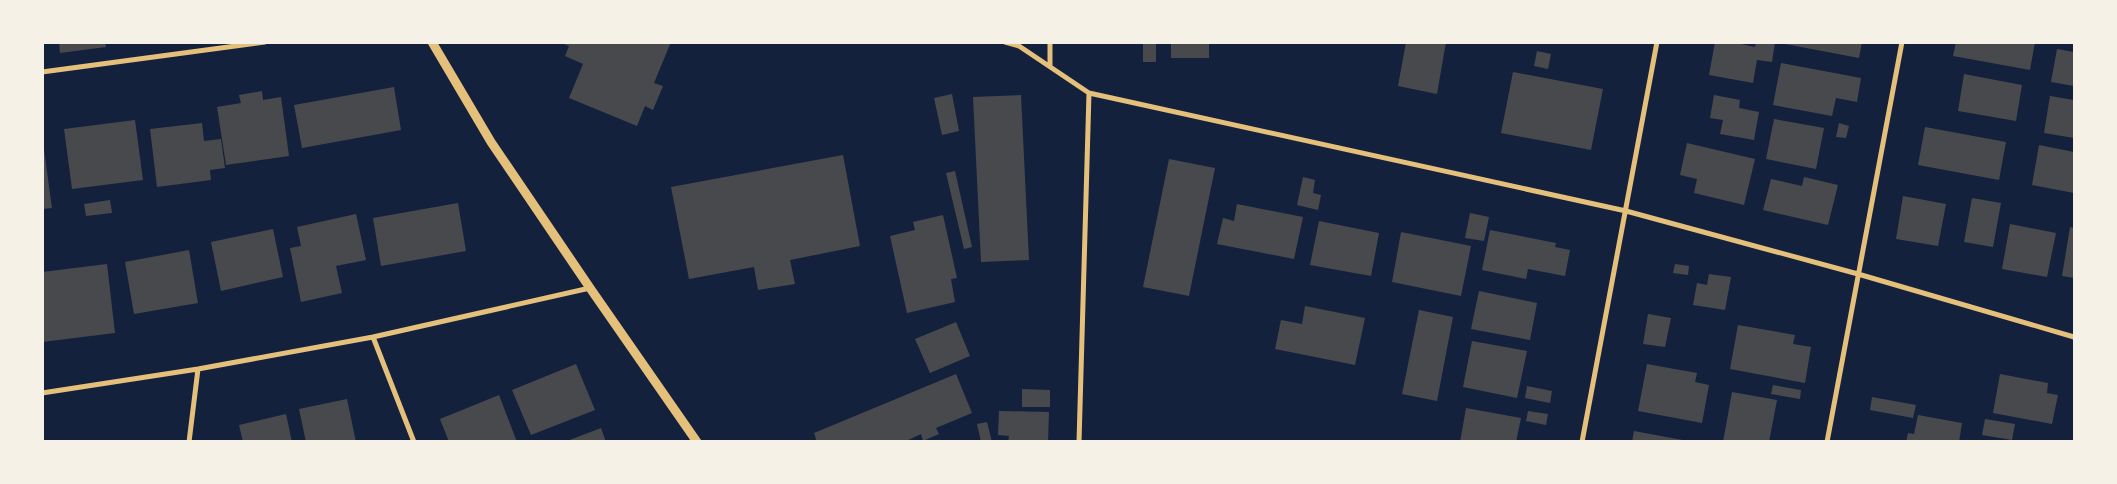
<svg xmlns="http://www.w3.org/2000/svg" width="2117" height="484" font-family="Ubuntu,sans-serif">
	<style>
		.building { fill: #48494c }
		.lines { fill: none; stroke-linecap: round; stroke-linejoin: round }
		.minor { stroke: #e5c07b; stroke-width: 5 }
		.tertiary { stroke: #e5c07b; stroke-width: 9 }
	</style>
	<rect width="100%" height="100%" fill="#14213d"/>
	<path class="building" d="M59,42H105L106,47L60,53Z
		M559,42H671L654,83L663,86L653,110L645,106L637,126L569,98L583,64L565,56L569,46Z
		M1171,42H1209V58H1171Z
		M1406,42H1446L1437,94L1398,86Z
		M1715,42H1732L1755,47L1756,42H1775L1772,62L1757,60L1753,83L1709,75Z
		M1785,42H1862L1859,58L1785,44Z
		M1956,42H2035L2030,70L1953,56Z
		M1143,44H1156V62H1143Z
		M2057,49L2074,52V86L2051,82Z
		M1537,51L1551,54L1548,69L1534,66Z
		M1781,63L1861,78L1857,102L1836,98L1832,116L1773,105Z
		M1513,72L1603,89L1591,150L1501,133Z
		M1964,74L2022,85L2016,121L1958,111Z
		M394,87L401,130L302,148L294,105Z
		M262,91L263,100L281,97L289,156L226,165L217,107L241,103L239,95Z
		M952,94L959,131L942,135L934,98Z
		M1021,95L1029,260L981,262L973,97Z
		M1714,95L1740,100L1739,108L1759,112L1754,140L1720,134L1723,120L1710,118Z
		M2050,96L2074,100V138L2044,133Z
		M1774,119L1824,128L1816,169L1766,159Z
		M135,120L143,180L72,189L64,129Z
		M202,123L204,141L221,139L225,168L210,170L211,180L157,187L150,129Z
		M1839,123L1849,126L1846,138L1836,137Z
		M1925,127L2006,142L1999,180L1918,165Z
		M42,135L52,208L42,209Z
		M1687,143L1755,159L1744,205L1694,193L1697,179L1680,175Z
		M2039,145L2074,152V193L2032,185Z
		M843,155L860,246L790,260L795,284L758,290L754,267L689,279L671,187Z
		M1169,159L1215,168L1189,296L1143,287Z
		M955,171L972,247L964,249L946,173Z
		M1303,177L1315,180L1313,193L1321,195L1318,210L1297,205Z
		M1804,177L1838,185L1828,225L1763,210L1771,179L1802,186Z
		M1903,196L1946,204L1938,246L1896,239Z
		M1972,198L2001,203L1993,247L1964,242Z
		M110,200L112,213L86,216L84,204Z
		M458,203L466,251L381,266L373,218Z
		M1237,204L1303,217L1294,259L1217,244L1223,218L1234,221Z
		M1470,213L1489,217L1484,241L1465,238Z
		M356,214L366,260L336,266L342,293L301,302L290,248L301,246L297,227Z
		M943,215L957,278L951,279L955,302L907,313L890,236L915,230L913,222Z
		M1319,221L1379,233L1371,276L1310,265Z
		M2010,224L2056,233L2047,277L2002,269Z
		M2070,227L2074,228V278L2062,276Z
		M273,229L283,277L221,291L211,242Z
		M1490,230L1556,243L1555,247L1570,250L1565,276L1528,269L1526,279L1482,270Z
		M1401,232L1471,246L1461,296L1392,282Z
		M189,250L198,303L134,314L125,262Z
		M107,264L115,333L42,342V272Z
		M1675,264L1689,266L1688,275L1673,273Z
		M1709,274L1731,277L1725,310L1693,305L1697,283L1707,285Z
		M1479,291L1537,303L1530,340L1471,329Z
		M1305,306L1365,318L1355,365L1275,349L1281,320L1302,324Z
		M1419,310L1453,317L1437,401L1402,394Z
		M1648,314L1671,318L1665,347L1643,344Z
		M956,322L970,356L930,373L915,339Z
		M1738,325L1795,335L1793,344L1811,347L1805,383L1730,369Z
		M1472,341L1527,351L1517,398L1463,387Z
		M576,364L595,410L531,435L512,390Z
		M1647,364L1697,373L1695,382L1709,385L1702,423L1638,411Z
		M956,374L972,413L936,428L939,434L923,441L921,434L904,442H817L814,433Z
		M2000,374L2048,383L2047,393L2058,395L2052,424L1993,413Z
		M1773,385L1801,390L1800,399L1771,394Z
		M1527,386L1552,391L1550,403L1525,398Z
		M1022,389L1050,390V407H1022Z
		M1732,392L1777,400L1769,442H1723Z
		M499,395L517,442H449L440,419Z
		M1872,397L1916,405L1913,418L1870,410Z
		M347,399L356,442H306L299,409Z
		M1466,408L1521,418L1516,442H1460Z
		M999,411L1049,412L1048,442H1008L1009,436L998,435Z
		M1528,411L1548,414L1546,425L1526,421Z
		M286,414L292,442H243L239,425Z
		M1918,415L1962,423L1959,442H1906L1908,433L1914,434Z
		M1985,419L2015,424L2012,440L1982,435Z
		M987,422L992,442H981L977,424Z
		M601,428L606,442H567V441Z
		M1634,431L1688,441V442H1632Z"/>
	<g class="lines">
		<path class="minor" d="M1005,42L1019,46L1089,93L1626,211L1858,274L2074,337
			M1050,66V42
			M42,72L265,42
			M373,337L414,442
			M42,393L198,369L373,337L590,288
			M189,442L198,369
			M1079,442L1089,93
			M1582,442L1657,42
			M1827,442L1902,42"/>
		<path class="tertiary" d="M432,42L491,142L590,288L697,442"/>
	</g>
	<rect width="2117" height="484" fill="none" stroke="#f6f1e7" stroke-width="88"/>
</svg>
